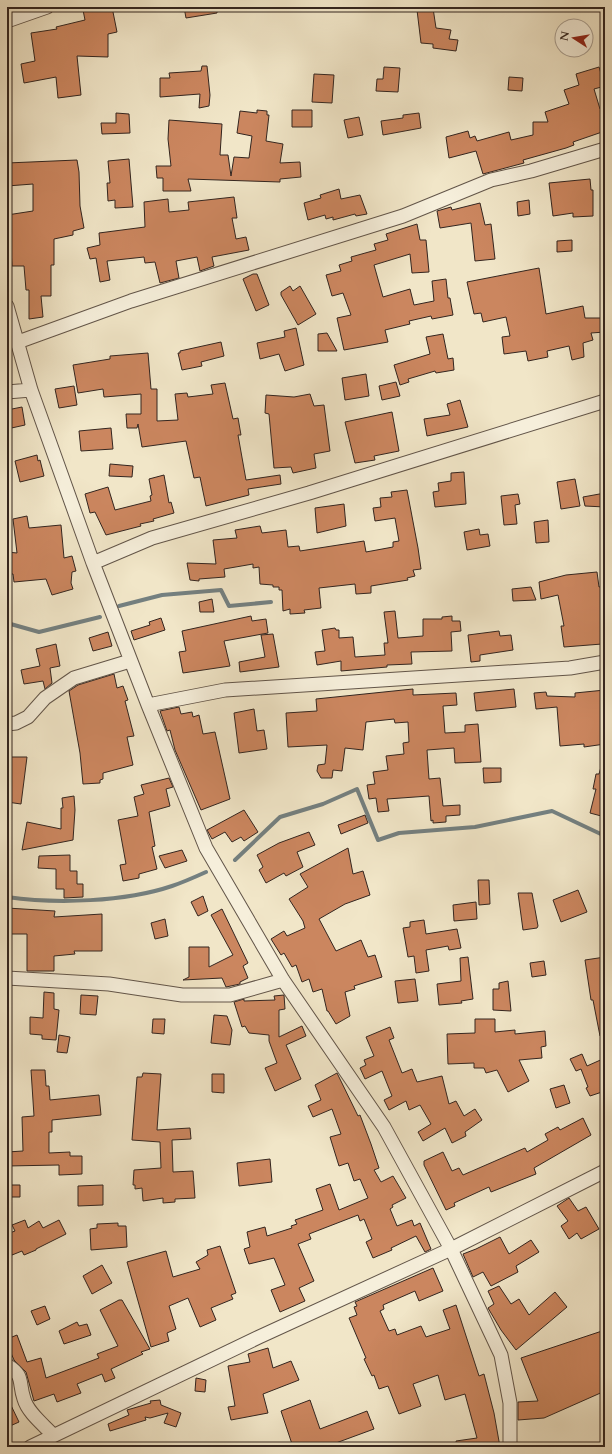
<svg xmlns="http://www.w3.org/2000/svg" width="612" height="1454" font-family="Cardo,serif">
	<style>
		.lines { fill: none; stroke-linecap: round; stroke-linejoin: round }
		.stream { stroke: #748080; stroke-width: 4 }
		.building { fill: #cb865f; stroke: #33251f }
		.minor-casing { stroke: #625549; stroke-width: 15 }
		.minor { stroke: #f6efdb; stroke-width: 13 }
	</style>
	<rect width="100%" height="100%" fill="#f1e6c8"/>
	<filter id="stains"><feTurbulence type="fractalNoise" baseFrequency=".005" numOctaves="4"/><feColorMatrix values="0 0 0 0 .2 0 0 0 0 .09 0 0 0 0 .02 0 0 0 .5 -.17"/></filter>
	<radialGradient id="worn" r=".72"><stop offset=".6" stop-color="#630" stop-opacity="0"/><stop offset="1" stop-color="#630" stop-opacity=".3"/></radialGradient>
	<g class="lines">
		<path class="stream" d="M119,606L162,595L221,590L229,606L271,602
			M7,623L39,632L100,617
			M235,860L280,817L323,804L357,789L378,840L399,833L475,827L552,811L605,836
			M7,897C56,904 125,902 172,886C184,882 195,877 206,872"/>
	</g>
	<path class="building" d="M101,7H112L117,32L108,34V57L77,56L81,95L58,98L56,77L24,83L21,64L35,61L31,33L57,29L56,27L85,20L83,10Z
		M184,7H217V13L186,18Z
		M433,8L436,28L451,30L449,39L458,40L456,51L433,48V44L421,43L417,10Z
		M202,66H207L210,95L209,106L199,108L200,94L160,97V78H170L169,73L201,71Z
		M384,67L400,68L398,92L376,91L377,79H383Z
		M599,67L605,86L594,89L600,109L605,107V131L573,142L574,145L566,148L523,160L524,163L483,174L476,151L449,158L446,137L468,131L470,138L475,136L477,141L509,132L511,140L533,135V122H548L545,112L569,104L564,90L579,85L576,74Z
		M314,74L334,75L332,103L312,102Z
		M509,77L523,78L522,91L508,90Z
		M257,110L267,111V115H269L266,141L283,144L280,163L300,162L301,177L280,179V182L188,179L191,191H163V178H157L156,166H171L168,139L169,120L222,124L220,155H228L231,176L234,157L249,158L252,136L237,133L240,111L257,113Z
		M292,110H312V127H292Z
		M116,113L129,114L130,133L102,134L101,123H116Z
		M419,113L421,128L383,135L381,121L403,118V115Z
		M359,117L363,135L348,138L344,120Z
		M129,159L133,207L115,208V200L108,201L107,183H110L108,161Z
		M77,160L79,172L80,206L84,228L73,231V235L54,239V265H51V296H41L43,317L29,319V290H26L24,266H12L10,233L7,215L33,211V184L7,186V163Z
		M590,179L591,190H593V216L573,217V213L553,216L549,183Z
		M339,189L341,199L360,195L367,214L356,216L355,214L333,220V217L326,219L325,215L308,220L304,203L321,198L320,195Z
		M234,197L237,218H232L236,239L246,237L249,250L212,257L214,266L200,271L197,257L176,261L179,278L160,283L155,262L145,263L144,257L107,261L110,280L100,282L96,258L90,259L87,248L100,245L99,233L145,227L144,202L168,199L169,212L189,210L188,202Z
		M529,200L530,214L518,216L517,202Z
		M480,203L485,225L491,224L495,259L475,261L471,223L440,228L437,211L451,207L452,210Z
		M417,224L420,240H426L429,272L412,273L410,254L374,265L383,297L410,289L414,305L434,301L432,281L446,279L448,298H450L453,315L432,319L431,316L409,321L410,324L385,330L388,342L344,350L337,318L351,315L343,293L332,296L326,275L341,271L339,265L352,261L351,257L376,250L374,244L388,240L386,234Z
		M572,240V251L557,252V241Z
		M539,268L546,314L583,306L585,318H605V332L591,333L593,340L583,343L584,357L572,360L569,346L547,351L548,357L528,361L526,351L504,354L502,337L510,336L506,317L483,322L481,313L474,314L467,282Z
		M253,274H257L269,305L256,311L243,279Z
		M290,286L293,291L300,286L316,314L298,325L281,295V292Z
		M296,328L304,365L285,371L279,354L260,359L257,343L285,337L284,331Z
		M327,333L337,351H318V334Z
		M443,334L448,359L453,358L454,370L436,373L435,371L408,379L409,382L400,385L394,365L430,354L426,337Z
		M221,342L224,356L201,362L202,366L182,370L178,353H180V351Z
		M148,353L151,389H157V421L178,420L175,394L187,393L188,397L213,394L211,385L225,383L233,419L238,418L241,435H238L246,480L280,475L281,484L248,489L249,495L206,506L200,477L194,478L186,441L142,447L138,424L137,428H127L126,414H141V394L104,397L103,389L78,393L73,365L110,359V356Z
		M366,374L369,396L345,400L342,378Z
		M396,382L400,396L382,400L379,386Z
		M74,386L77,405L59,408L55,389Z
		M310,394L314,406L324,405L330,451L314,454L316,468L293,473L291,467L274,468L269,414L265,413L266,395L294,397Z
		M460,400L468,427L427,436L424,419L450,415L447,404Z
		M22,407L25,425L7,429V410Z
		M392,412L399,451L374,456L375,460L355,463L345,422Z
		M111,428L113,449L81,451L79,431Z
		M37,455L38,461L40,460L44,476L20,482L15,461Z
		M110,464L133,466L132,477L109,476Z
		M464,472L466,504L435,507L433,492L439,491L438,483L451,481V473Z
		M164,475L169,503L171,502L174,513L153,519L154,521L140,524L141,526L106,535L95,512L90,513L85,494L108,487L115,510L151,501L150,496L152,495L149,479Z
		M575,479L580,506L561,509L557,482Z
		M407,490L418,548L421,569L413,570L415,576L407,578L408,580L371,586V593L356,594L355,584L319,588L321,608L304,610L305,613L290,614V609L283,611L282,590H279V587H273V585L260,584L259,567L253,568V564L224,569L225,577L199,579V581L190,580L187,563L216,564L213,540L237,538L235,530L260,526L262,533L286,530L288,547L299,546L300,551L364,541L366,552L393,547V542L399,541L395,518L375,521L373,508L381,507L380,498L392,497L391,492Z
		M605,493V507L585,506L583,497Z
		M518,494L520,504L515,505L517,524L504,525L501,496Z
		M344,504L346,526L317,533L315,508Z
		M27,516L29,528L61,525L64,558L72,556L76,571L72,572L71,583L73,589L52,595L46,579L14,582L13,574H7V552L17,553L13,519Z
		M548,520L549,542L536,543L534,522Z
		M479,529L480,535L488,534L490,546L467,550L464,532Z
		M597,572L599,587L605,586V638L601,639L602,644L564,647L561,626H564L558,595L541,599L539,582L566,575Z
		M531,587L536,600L513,601L512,589Z
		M212,599L214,612H200L199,602Z
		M395,611L398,638L423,636V619H442V617L452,616V621H460L461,631L451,632L452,651L411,652L412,664L387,665V667L341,671V661L317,665L315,652L325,651L322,630L335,628L336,630H339V638L353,637L355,657L385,655L384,643H388L384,612Z
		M251,616L252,621L266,619L268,633L224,641L230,666L183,673L179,652L186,651L182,631Z
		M161,618L165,630L134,640L131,631L150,625L149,622Z
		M499,631L500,636L511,635L513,650L480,655V661L471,662L468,635Z
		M108,632L112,646L93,651L89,638Z
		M273,634L279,667L240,672L239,662L265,657L261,635Z
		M56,644L60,666L50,668L52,683L45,689L43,681L24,684L21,670L40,666L36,649Z
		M114,674L117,688L123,686L128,700L125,701L134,736L127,737L133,765L103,773V779L100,780V783L83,784L80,753L69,691L78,685Z
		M413,689V695L456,693L457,705L443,706L445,733L465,732V725L478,724L481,762L455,763L454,748L427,750L429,779L440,778L443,806L460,805V815L446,816V822L433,823V820L431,821L429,796L387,799L389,811L378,812L376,798L369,799L367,785L375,784L373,772L388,770L386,756L404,754L403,743L409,742L408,722L395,723L394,719L366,722L363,750L345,748L342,771L333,770L332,778H321L317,771L318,765L325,764L327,745L288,747L286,713L317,711L316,699Z
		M514,689L516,707L476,711L474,693Z
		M605,690V744L584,747V744L560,746L557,707L536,709L534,693L546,692L547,696L575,697V693Z
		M179,707L181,714L192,712L193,717L199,715L203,734L215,732L230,799L201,810L175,750L170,730L167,731L160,711Z
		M254,709L257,731L264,730L267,749L239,753L234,713Z
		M7,757H27L21,804L7,802Z
		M601,767H605V817L590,813L596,789H593L596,774H599Z
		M483,768H501V782L484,783Z
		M169,778L173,787L166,789L170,806L149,812L155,846L152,847L157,869L139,874V878L123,881L120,865L126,864L118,820L138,816L134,797L144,794L141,785Z
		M74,796L75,810L73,840L22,850L27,822L61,829V808H63L62,798Z
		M244,810L258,832L244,841L241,837L232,842L225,832L212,839L207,830Z
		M365,815L368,823L341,834L338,825Z
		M309,832L315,845L297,852L303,867L286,876L284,873L266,883L259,870L263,867L257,855L279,843Z
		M348,848L353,874L363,871L370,895L345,904L319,919L336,951L361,940L368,957L375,955L382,977L354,986L355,989L345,992L350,1016L336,1024L328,1011H327L322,989L313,992L309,979L302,982L296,965L292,967L284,953L281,955L271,939L284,931L287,936L305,928L303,921L289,899L308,887L300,874Z
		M182,850L187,861L165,868L159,856Z
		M70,855V871H77V884H83V897L64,898V889H56V869L38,868L39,856Z
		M478,880H489L490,904L479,905Z
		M578,890L587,912L561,922L553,900Z
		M518,893H532L538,926L537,928L523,930Z
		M203,896L208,911L198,916L191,902Z
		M476,902L477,919L454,921L453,905Z
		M7,908L55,911L54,917L102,914V951H74L75,954L54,956V971H27V934H7Z
		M222,909L248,963L243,966L248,978L240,982V984L226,987L222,978L183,980L189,977V947H209V967L233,955L211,915Z
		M165,919L168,936L155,939L151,923Z
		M424,920L426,934L457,929L461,948L449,950L448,946L426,950L429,971L416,973L414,956L408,957L403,928L410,927V922Z
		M468,957L473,999L461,1001L462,1003L439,1005L437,984L461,981L460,958Z
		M605,957V1036H600L593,1000H591L585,960Z
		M544,961L546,975L532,977L530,963Z
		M415,979L418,1001L398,1003L395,981Z
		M508,981L511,1011L493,1010V989H499V983Z
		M44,992L54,993V1009L59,1010L56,1040L42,1039V1035L30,1034V1017L43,1018Z
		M81,995L98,996L96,1015L80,1014Z
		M284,995L285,1009L279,1010V1037L302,1026L306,1036L286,1045L301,1079L275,1091L265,1068L277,1063L269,1041V1035L249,1033L245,1026L242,1027L234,1002L244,999V1001L275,1000L274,996Z
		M214,1015L227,1016L232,1030L230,1045L211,1043Z
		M153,1019H165L164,1034L152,1033Z
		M475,1019H495V1032L515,1030V1034L545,1031L546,1046L541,1047L542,1058L519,1060L529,1081L508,1092L497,1070L486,1073L484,1068H474V1063L448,1064L447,1034L475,1033Z
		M390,1027L394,1038L389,1040L402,1073L412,1069L417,1082L442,1076L449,1104L456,1101L464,1116L475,1109L482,1120L465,1132L466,1136L452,1143L445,1128L423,1141L418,1132L431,1124L420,1105L409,1110L406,1101L389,1110L384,1100L392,1096L382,1071L365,1079L360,1068L366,1065L364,1060L374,1056L366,1037Z
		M59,1035L70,1037L67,1053L57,1052Z
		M582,1054L587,1066L605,1058V1091L590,1096L586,1088L588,1087L581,1069L576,1071L570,1059Z
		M31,1070H45L46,1086H49L50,1100L99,1095L101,1115L52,1120V1132H49V1153L70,1152V1156H82V1174L59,1175V1165L7,1166V1152L23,1151L22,1117L34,1116Z
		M143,1073L161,1074L157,1130L190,1128L191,1139L172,1140L173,1172L193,1171L195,1198L175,1199V1202L163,1203V1198L143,1201L142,1188L135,1189V1185H133L134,1170L161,1168L160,1142L132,1140L137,1077H142Z
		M337,1073L358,1116L360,1115L371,1144L379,1168L374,1170L381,1182L393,1176L406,1198L392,1205L393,1207L390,1209L397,1226L412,1220L414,1226L420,1223L431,1249L425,1252L416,1236L391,1248L392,1250L373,1258L366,1242L372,1239L364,1219L360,1221L358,1215L309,1234L311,1239L298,1244L314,1281L299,1288L305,1301L280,1312L271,1290L285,1285L274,1258L249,1264L244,1249L250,1247L247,1232L265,1227L267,1236L292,1228L291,1226L297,1224L295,1220L323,1210L316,1189L330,1184L339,1210L368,1198L360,1179L354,1181L348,1163L339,1166L330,1137L341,1134L332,1109L313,1117L308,1106L321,1100L315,1085Z
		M212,1074H224V1093L212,1092Z
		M564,1085L570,1103L556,1108L550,1089Z
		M583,1118L591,1135L534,1168L536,1174L491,1192L489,1187L454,1203L455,1206L446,1210L424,1165V1161L443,1152L452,1171L459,1168L463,1175L525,1148L527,1152L548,1140L545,1134L558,1127L560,1130Z
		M270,1159L272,1182L239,1186L237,1163Z
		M7,1185H20V1197H7Z
		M103,1185V1205L78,1206V1186Z
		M569,1198L578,1211L586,1207L599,1229L581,1239L577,1233L569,1239L561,1226L568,1221L557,1206Z
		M25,1220L28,1228L39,1221L43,1228L59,1220L66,1234L36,1249V1250L24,1255L22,1251L12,1255L7,1242V1234L15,1231L12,1225Z
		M118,1223V1226H126L127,1247L91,1250L90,1229L97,1228V1224Z
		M500,1237L509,1254L531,1240L539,1252L516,1266L518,1272L491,1286L483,1272L473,1277L463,1254L476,1249Z
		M220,1246L236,1293L231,1295L233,1299L211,1308L216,1320L200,1327L188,1298L169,1306L176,1329L167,1333L169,1341L151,1347L127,1262L166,1251L173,1277L200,1269L196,1262L208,1255L207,1250Z
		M102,1265L112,1283L92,1294L83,1276Z
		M433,1268L443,1291L419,1301L415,1291L383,1305L384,1309L380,1311L389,1331L395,1329L397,1335L421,1326L426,1337L450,1329L443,1310L456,1305L479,1376L484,1374L494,1413L500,1447H457L456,1441L477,1438L465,1394L445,1400L438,1375L413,1384L421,1406L399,1414L388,1386L379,1389L374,1375L372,1376L364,1359L366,1358L349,1318L357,1315L354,1307L357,1306L355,1302Z
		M499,1286L511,1304L519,1299L529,1315L555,1292L567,1307L516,1350L501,1330L488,1308L494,1304L488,1291Z
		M119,1300H122L150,1349L141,1352L143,1354L111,1369L115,1378L105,1382L102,1374L77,1384L81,1393L57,1402L54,1394L34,1401L26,1372L14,1360L11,1353L7,1354V1339L17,1335L27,1362L41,1358L46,1378L99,1358L97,1354L118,1346L100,1310Z
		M45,1306L50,1319L37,1325L31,1311Z
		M77,1322L79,1326L87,1324L91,1335L64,1344L59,1331Z
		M605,1330V1391L544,1418L518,1420V1402L538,1401L521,1358Z
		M268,1348L273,1368L291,1361L299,1380L263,1394L268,1413L231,1420L228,1407L235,1406L228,1366L250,1362L248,1354Z
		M196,1378L206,1380L205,1392L195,1391Z
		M7,1397L19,1422L10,1426L7,1421Z
		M160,1400L161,1405L181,1413L176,1427L164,1423L168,1413L150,1418L145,1417L146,1420L110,1431L108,1424L129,1415L127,1410L151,1403L150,1401Z
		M310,1400L320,1429L367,1411L374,1429L325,1447H293L281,1411Z"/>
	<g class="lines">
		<g class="minor-casing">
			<path id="minor" d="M7,21L47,7
				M7,306L31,390L93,563L148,705L206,848L283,980L384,1127L451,1249L501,1355L510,1403V1447
				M18,342L131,301L403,216L491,180L531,171L605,149
				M7,392L31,390
				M93,563L152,538L309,493L605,401
				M148,705L225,690L570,668L605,662
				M7,724L16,723L28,717L45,698L74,678L130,661
				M7,978L109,984L182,995H230L283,980
				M7,1365C25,1376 18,1382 24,1399C28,1413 44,1425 53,1435
				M30,1447L259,1337L451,1249L605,1171"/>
		</g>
		<use href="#minor" class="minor"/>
	</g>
	<rect width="612" height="1454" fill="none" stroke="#f1e6c8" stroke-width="24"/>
	<rect x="8" y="8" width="596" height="1438" fill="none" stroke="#33251f" stroke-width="2"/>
	<rect x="12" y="12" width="588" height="1430" fill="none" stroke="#33251f"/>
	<g transform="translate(574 38) rotate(282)"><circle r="19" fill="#f6efdb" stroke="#a89e90"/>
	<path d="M0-3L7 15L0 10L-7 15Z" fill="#8f2418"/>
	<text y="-6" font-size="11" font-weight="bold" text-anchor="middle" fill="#33251f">N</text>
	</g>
	<rect width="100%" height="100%" filter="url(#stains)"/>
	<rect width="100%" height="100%" fill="url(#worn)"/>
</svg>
